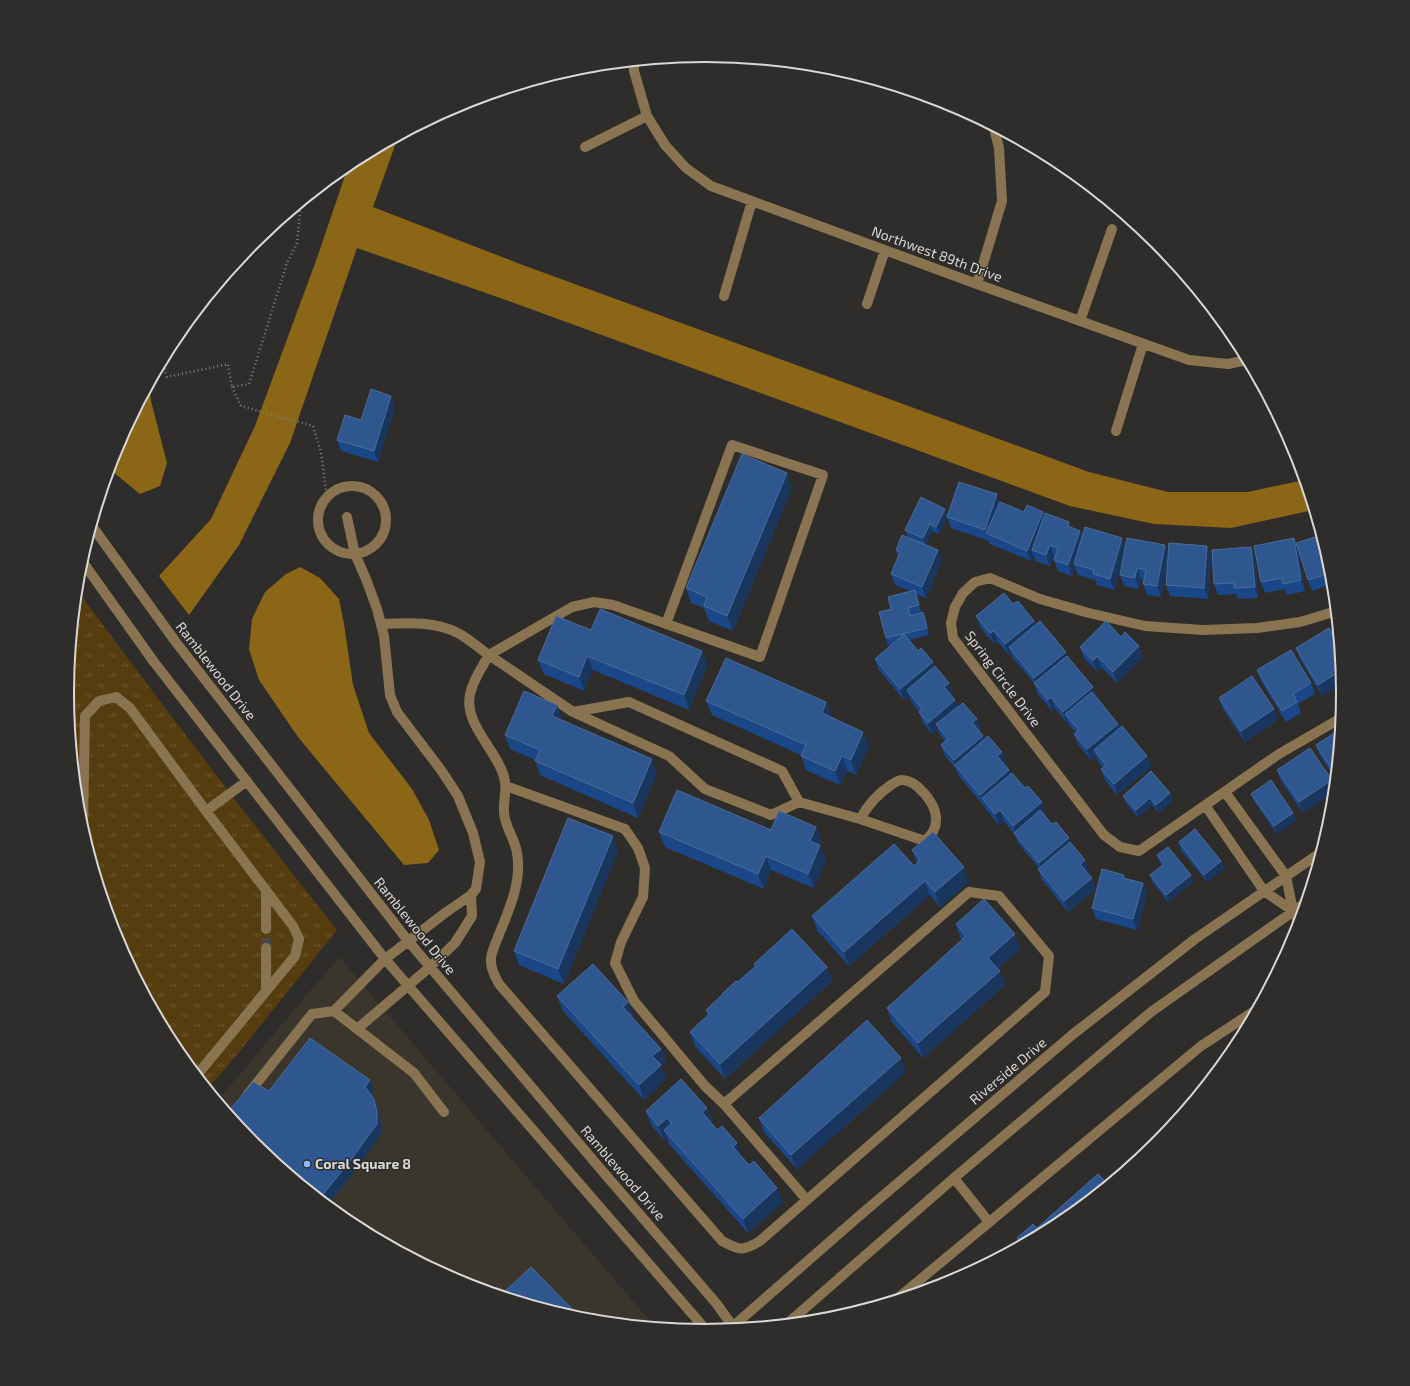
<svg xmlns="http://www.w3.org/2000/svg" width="1410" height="1386" font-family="'Exo 2',sans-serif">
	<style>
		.built { fill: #3a362e }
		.grass { fill: url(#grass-tufts) }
		.water { fill: #8a6616 }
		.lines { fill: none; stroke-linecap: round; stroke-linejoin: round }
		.minor-tunnel { stroke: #484745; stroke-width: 10; stroke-dasharray: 10 5; stroke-linecap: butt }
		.path { stroke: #807f7d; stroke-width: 2.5; stroke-dasharray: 1 3; stroke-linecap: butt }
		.minor { stroke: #887450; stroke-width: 10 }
		.wall { fill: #1a4787 }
		.shaded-wall { fill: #1a365f }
		.building { fill: #2f578f; stroke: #4a6b9a }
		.poi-dot { fill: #8db9fc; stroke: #2f2d2b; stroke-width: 1.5 }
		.labels { text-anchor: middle; stroke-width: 3; stroke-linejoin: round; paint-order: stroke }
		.street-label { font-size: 14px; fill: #d9d8d6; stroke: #2f2d2b }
		.poi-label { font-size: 14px; font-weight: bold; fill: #d9d8d6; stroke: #2f2d2b; text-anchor: start }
		.rim { fill: none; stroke: #d9d8d6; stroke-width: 2 }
	</style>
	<defs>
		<pattern id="grass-tufts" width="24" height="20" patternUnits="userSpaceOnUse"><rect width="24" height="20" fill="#553e0d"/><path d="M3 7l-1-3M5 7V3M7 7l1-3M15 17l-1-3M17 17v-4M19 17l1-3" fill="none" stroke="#6d5930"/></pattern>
	</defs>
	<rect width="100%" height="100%" fill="#2f2d2b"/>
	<path class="built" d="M339,957L654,1326L580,1319L461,1282L350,1223L254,1144L218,1100Z"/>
	<path class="grass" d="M77,590C162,705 248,818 337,930L236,1056L208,1088L174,1047L115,937L79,817L69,709L71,654Z"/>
	<path class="water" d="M398,137L373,207L520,264L1089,472L1168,492H1248L1304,480L1313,510L1231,528L1154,524L1070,506L506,300L357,248L290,443L239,545L189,615L159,576L211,519L255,426L317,258L349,164Z
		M149,386L151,401L167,463L160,486L140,494L113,472L110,467L116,449Z
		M300,567L320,578L339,599L344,624L353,685L369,733L412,789L429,820L439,850L428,863L404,865L298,737L259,680L249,649L252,619L265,592L286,574Z"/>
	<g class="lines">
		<path class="minor-tunnel" d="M266,948V929"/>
		<path class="path" d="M162,361L167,377L228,364L232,387L249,384L287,263L297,243L301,203
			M232,387L241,406L313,426L321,452L327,497"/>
		<path class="minor" d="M634,62V71L647,116L665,145L686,168L711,186L977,284L1189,360L1228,364L1247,360
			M585,147L647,116
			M977,284L1002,201L999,148L994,128
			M724,296L752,201
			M867,304L885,250
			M1080,321L1112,229
			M1116,431L1143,344
			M318 520a34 34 0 1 1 68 0a34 34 0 1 1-68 0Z
			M92,526L175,641L409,942L598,1166L716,1303L734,1328
			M82,561L154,662L385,959L707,1331
			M1335,614L1330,613L1300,622L1257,628L1203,630L1145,626L1089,613L1040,599L990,578L975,582L963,593L955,607L951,623L953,638L1104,835L1120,847L1139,851L1279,754L1341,718
			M381,624C406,623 435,621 458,633C469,639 479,648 489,655L572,607L594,602L613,605L760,657L823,475L732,445L666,624
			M573,712L629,702L782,771L799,802
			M506,786L625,829L638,848L645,868L643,897L621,942L615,963L634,1001L705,1086L724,1104L969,892L999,896L1049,956L1045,992L760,1241C742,1252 739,1250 722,1241L499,984C495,976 490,968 491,958C492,950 497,940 500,932C510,908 522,880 517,853C515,839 505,827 504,813C503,796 509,788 502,771C492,746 464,722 470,694C473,680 482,667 489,655L573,712L669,756L705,789L771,815L799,802L860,819L925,841C932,835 937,827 936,817C935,803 917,780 902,780C898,780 894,783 891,785C877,794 868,805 860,819
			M1225,792L1286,876L1293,911L1299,922
			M1205,805L1264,891L1293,911
			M206,811L247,781
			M83,828L85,716L99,701L116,697L130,708L206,811L293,926L299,939L295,956L197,1075
			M266,890V929
			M266,948V991
			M334,1011L414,1073L444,1112
			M357,1029L430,967L455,943L472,916L471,895
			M248,1094L312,1014L334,1011L385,959L445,913L471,895L476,889L480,862L473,833L458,796L441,770L397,712L390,695L384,636L377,609L366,579L355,554L347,517
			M724,1104L807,1200
			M954,1178L989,1222
			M898,1298L1201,1046L1256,1010
			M788,1323L954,1178L1151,1012L1305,903
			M730,1329L858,1217L1072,1035L1195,939L1320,853"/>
	</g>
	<path class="wall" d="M1263,390L1277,417L1275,418L1264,399L1261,391Z
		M395,407L378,462L341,451L337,440L361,420Z
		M792,488L733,631L709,621L704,608L691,603L686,588Z
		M997,494L999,502L1024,512L1044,515L1080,531L1082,536L1125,546L1165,545L1168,555L1207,546L1211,557L1208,599L1170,596L1166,585L1168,561L1161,597L1147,595L1143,584L1144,580L1141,579L1139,589L1124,586L1120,575L1123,559L1114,590L1097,585L1095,580L1078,575L1075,567L1072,576L1058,571L1054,560L1055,556H1054L1050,566L1036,561L1033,555L1031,561L990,544L989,541L951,528L947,517L939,534L932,531L926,545L938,550L942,561L926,598L916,594L921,612L910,615L923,612L926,620L929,635L909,640L918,651L935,667L953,694L951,695L955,700L958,707L981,730L979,731L984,740L1002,752L1006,763L1004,764L1009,770L1011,774L1045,813L1044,814L1052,824L1071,843L1089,871L1087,872L1096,889L1068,912L1042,880L1038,869L1039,868L1018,843L1014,834L1004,821L999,825L986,809L984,806L959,776L956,769L945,756L941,745L945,741L940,735L938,729L932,734L923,723L919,712L911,701L909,696L904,700L879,670L875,659L893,644L888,645L886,638L891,609L911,591L895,585L891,574L898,557L896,550L915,540L908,537L905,530L945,509L947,516Z
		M1321,535L1331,569L1332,579L1330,580L1332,584L1312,591L1308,580Z
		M1251,547L1255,558L1258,598L1238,599L1236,594L1218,595L1214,584Z
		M1298,549L1305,591L1287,595L1285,589L1265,593L1261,582Z
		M1013,604L1034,621L1035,625L1068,657L1097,698L1118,724L1120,728L1151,767L1117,795L1105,780L1101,769L1103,767L1098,761L1096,756L1091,760L1078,744L1074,734L1076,732L1069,725L1068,722L1067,723L1055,708L1052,711L1038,694L1034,683L1013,658L1011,653L1009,655L998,642L994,644L980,627L976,616Z
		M591,630L702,651L707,665L689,710L593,670L584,691L544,674L538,660Z
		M1121,637L1139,646L1143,657L1117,683L1101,667L1097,671L1084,658L1080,647Z
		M1296,648L1337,682L1338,686L1322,696L1300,659Z
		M1257,670L1311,683L1315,694L1298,704L1301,713L1286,722L1261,681Z
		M1219,698L1274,709L1278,720L1245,742L1223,709Z
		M706,701L826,702L832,717L869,746L856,775L847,770L840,785L806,770L801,755L712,715Z
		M557,705L562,720L657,773L638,818L540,775L535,760L510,749L505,735Z
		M1339,730L1335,778L1320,756L1316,745Z
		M1277,770L1334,787L1303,813L1281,781Z
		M1170,793L1173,800L1159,813L1152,805L1138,818L1126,803L1123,796Z
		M1251,794L1293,813L1296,820L1277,834L1254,801Z
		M816,827L821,842L819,845L826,860L814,888L771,870L764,889L665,847L659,832L771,830Z
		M1179,842L1221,861L1224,869L1207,882L1181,850Z
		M912,850L969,882L940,907L930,895L849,966L817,930L812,916L914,866L917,863Z
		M618,851L564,984L519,965L514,951Z
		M1157,855L1191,875L1193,882L1168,902L1153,883L1150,875L1162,866L1160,863Z
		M1124,875L1125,879L1143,883L1147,894L1137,930L1096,919L1092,908Z
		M956,924L1020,949L998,968L1000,971L1005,985L923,1058L892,1022L887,1008L962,940L961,939Z
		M754,964L827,967L832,981L725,1079L695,1046L690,1032L708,1015L706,1010L755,966Z
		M557,996L628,1002L633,1016L632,1018L661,1049L666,1063L661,1067L666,1079L644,1100L563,1011Z
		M906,1072L797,1169L764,1132L759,1118Z
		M707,1108L712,1122L711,1123L783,1202L748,1233L669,1144L667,1137L664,1140L651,1125L646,1111Z"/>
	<path class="shaded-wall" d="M391,396L395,407L378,462L374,451Z
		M787,473L792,488L733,631L727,616Z
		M997,494L1001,505L986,533L989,541L985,530Z
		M945,509L947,516L939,534L936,527Z
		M1043,512L1047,523L1032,550L1033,555L1031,561L1027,551Z
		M1069,522L1073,533L1068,526Z
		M930,524L932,531L925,546L923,538Z
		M1080,531L1084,541L1074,564L1075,567L1072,576L1068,565Z
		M1122,538L1126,549L1114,590L1110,579Z
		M1294,538L1298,549L1305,591L1301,580Z
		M1050,545L1054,556L1050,566L1046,555Z
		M1165,545L1169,556L1161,597L1157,586Z
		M1207,546L1211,557L1208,599L1204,588Z
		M1251,547L1255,558L1258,598L1255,587Z
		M938,550L942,561L926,598L922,587Z
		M1137,568L1141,579L1139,589L1135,578Z
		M923,612L926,620L929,635L927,628Z
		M1034,621L1038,632L1009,647L1011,653L1009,655L1005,644Z
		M994,631L998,642L994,644L990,633Z
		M1139,646L1143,657L1117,683L1113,672Z
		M702,651L707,665L689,710L684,695Z
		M1066,652L1070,663L1038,689L1034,678Z
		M587,656L593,670L584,691L579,677Z
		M1097,656L1101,667L1097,671L1093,661Z
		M933,662L937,673L907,690L909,696L904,700L900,689Z
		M1340,667L1342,679L1337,682L1338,686L1322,696L1318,685L1332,672Z
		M949,683L953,694L948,698L944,687Z
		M1093,687L1097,698L1065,714L1068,722L1067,723L1063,712Z
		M1051,697L1055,708L1052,711L1048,700Z
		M955,700L959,711L936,724L938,729L932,734L928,723Z
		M826,702L832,717L827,727L822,713Z
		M557,705L562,719L558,730L552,716Z
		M1274,709L1278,720L1245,742L1241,731Z
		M977,719L981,730L976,733L972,722Z
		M1118,724L1122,734L1094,750L1096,756L1091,760L1087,749Z
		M863,732L869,746L856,775L851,760Z
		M983,736L987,747L956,767L954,760Z
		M1002,752L1006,763L1001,767L997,756Z
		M842,756L847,770L840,785L835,771Z
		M1147,756L1151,767L1117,795L1114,784Z
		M652,759L657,773L638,818L633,803Z
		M1009,770L1013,781L982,798L984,806L980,795Z
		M1332,780L1334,787L1333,793L1303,813L1299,802Z
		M1170,793L1173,800L1159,813L1156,805Z
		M1150,798L1152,805L1138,818L1136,810Z
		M1042,802L1045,813L1017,837L1013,826Z
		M1000,810L1004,821L999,825L995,814Z
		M1293,813L1296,820L1277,834L1274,826Z
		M816,827L821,842L815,855L810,841Z
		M613,836L618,851L564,984L558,969Z
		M1069,838L1073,849L1043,873L1039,863Z
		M820,845L826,860L814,888L808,874Z
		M766,856L771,870L764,889L758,874Z
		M1085,860L1089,871L1084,875L1080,864Z
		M1221,861L1224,869L1207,882L1204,875Z
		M964,867L969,882L940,907L935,892Z
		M1191,875L1193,882L1168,902L1166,895Z
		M1092,878L1096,889L1068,912L1064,901Z
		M925,881L930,895L849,966L844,952Z
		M1143,883L1147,894L1137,930L1133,919Z
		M1015,934L1020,949L993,972L988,958Z
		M827,967L832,981L725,1079L720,1064Z
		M1000,971L1005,985L923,1058L918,1043Z
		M628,1002L633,1016L628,1022L623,1007Z
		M661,1049L666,1063L661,1067L666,1079L644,1100L639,1085L652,1056Z
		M901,1058L906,1072L797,1169L791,1155Z
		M370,1080L374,1091L369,1098L365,1087Z
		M374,1099L378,1109L381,1123V1135L351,1176L328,1205L320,1198Z
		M707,1108L712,1122L707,1127L702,1112Z
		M667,1118L673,1132L664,1130L667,1137L664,1140L658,1126Z
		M737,1143L742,1158L733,1147Z
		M1107,1183V1184L1102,1189L1101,1188Z
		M777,1188L783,1202L748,1233L743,1219Z
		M575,1312L577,1318L572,1316Z"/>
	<path class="building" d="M371,389L391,396L374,451L337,440L345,415L361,420Z
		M1263,390L1274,410L1273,411L1261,391Z
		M742,454L787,473L727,616L704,606L707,597L686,588Z
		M959,482L997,494L985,530L947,517Z
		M921,497L945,509L936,527L930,524L923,538L905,530Z
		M1000,502L1024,512L1027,505L1043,512L1027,551L986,533Z
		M1045,513L1069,522L1068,526L1080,531L1068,565L1054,560L1058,548L1050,545L1046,555L1032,550Z
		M1085,527L1122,538L1110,579L1093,574L1094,570L1074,564Z
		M902,535L938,550L922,587L891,574L900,552L896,550Z
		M1321,535L1330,568L1326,569L1328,574L1308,580L1296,543Z
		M1127,538L1165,545L1157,586L1143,584L1146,570L1137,568L1135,578L1120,575Z
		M1294,538L1301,580L1283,584L1282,578L1261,582L1254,546Z
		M1169,543L1207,546L1204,588L1166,585Z
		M1251,547L1255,587L1234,588V583L1214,584L1212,550Z
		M915,590L919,605L908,608L910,616L923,612L927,628L886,638L879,612L891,609L888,597Z
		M1004,593L1013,604L1018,601L1034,621L1005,644L994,631L990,633L976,616Z
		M600,609L702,651L684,695L587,656L579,677L538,660L556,616L591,630Z
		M1040,621L1066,652L1034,678L1009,647Z
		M1106,621L1121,637L1125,632L1139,646L1113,672L1097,656L1093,661L1080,647Z
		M1329,628L1338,643L1340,667L1332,672L1334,675L1318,685L1296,648Z
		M904,634L918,651L921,648L933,662L900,689L875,659Z
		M1291,650L1311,683L1293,694L1297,702L1282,711L1257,670Z
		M1067,656L1093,687L1063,712L1051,697L1048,700L1034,683Z
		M726,658L826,702L822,713L863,732L851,760L842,756L835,771L801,756L806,745L706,701Z
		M935,666L949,683L944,687L955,700L928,723L919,712L922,709L907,690Z
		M1252,676L1274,709L1241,731L1219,698Z
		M524,691L557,705L552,716L652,759L633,803L535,761L540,750L505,735Z
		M1092,692L1118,724L1087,749L1074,734L1079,730L1065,714Z
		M963,703L977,719L972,722L983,736L954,760L941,745L948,739L936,724Z
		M1122,726L1147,756L1114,784L1101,769L1106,765L1094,750Z
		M1339,730L1335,774L1316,745Z
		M988,736L1002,752L997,756L1009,770L980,795L955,765Z
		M1310,748L1332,780L1299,802L1277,770Z
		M1151,771L1170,793L1156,805L1150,798L1136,810L1123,796Z
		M1012,773L1025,788L1028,786L1042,802L1013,826L1000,810L995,814L982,798Z
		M1271,780L1293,813L1274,826L1251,794Z
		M677,790L771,830L779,811L816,827L810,841L820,845L808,874L766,856L758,874L659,832Z
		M1040,810L1052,824L1056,822L1069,838L1039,863L1014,833Z
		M568,818L613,836L558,969L514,951Z
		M1195,829L1221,861L1204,875L1179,842Z
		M933,832L964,867L935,892L925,881L844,952L812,916L894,844L914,866L920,860L912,850Z
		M1070,842L1085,860L1080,864L1092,878L1064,901L1038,869Z
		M1168,847L1191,875L1166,895L1150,875L1164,864L1157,855Z
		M1102,869L1124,875L1123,878L1143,883L1133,919L1092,908Z
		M984,899L1015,934L988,958L1000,971L918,1043L887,1008L966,936L956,924Z
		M792,929L827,967L720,1064L690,1032L709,1014L706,1010L723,994V993L736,981L738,982L756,966L754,964Z
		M593,964L628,1002L623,1007L661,1049L652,1056L661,1065L639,1085L557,996Z
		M867,1020L901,1058L791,1155L759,1118Z
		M310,1038L370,1080L365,1087L374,1099L377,1112V1124L347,1165L320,1198L254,1144L228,1112L253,1082L269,1091Z
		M1224,1061L1211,1077L1208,1073Z
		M681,1079L707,1108L702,1112L717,1130L722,1126L737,1143L733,1147L749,1165L754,1161L777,1188L743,1219L664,1130L672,1123L667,1118L658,1126L646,1111Z
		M1098,1174L1107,1183L1101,1188L1102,1189L1059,1224L1014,1248L1020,1242L1017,1238L1033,1224L1037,1228Z
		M531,1267L575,1312L572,1316L501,1295Z"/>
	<circle class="poi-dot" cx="307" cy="1164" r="4"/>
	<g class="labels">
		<g class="street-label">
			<text transform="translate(937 254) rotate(20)" y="5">Northwest 89th Drive</text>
			<text transform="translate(216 671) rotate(52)" y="5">Ramblewood Drive</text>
			<text transform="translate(1003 679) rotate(53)" y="5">Spring Circle Drive</text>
			<text transform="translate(415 926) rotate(51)" y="5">Ramblewood Drive</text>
			<text transform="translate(1008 1071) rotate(-40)" y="5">Riverside Drive</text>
			<text transform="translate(623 1173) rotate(49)" y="5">Ramblewood Drive</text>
		</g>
		<g class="poi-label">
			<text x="315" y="1169">Coral Square 8</text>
		</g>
	</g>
	<path d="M0 0H1410V1386H0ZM74 693a631 631 0 1 1 1262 0a631 631 0 1 1-1262 0Z" fill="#2f2d2b" fill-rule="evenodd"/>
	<path class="rim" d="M74 693a631 631 0 1 1 1262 0a631 631 0 1 1-1262 0Z"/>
</svg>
